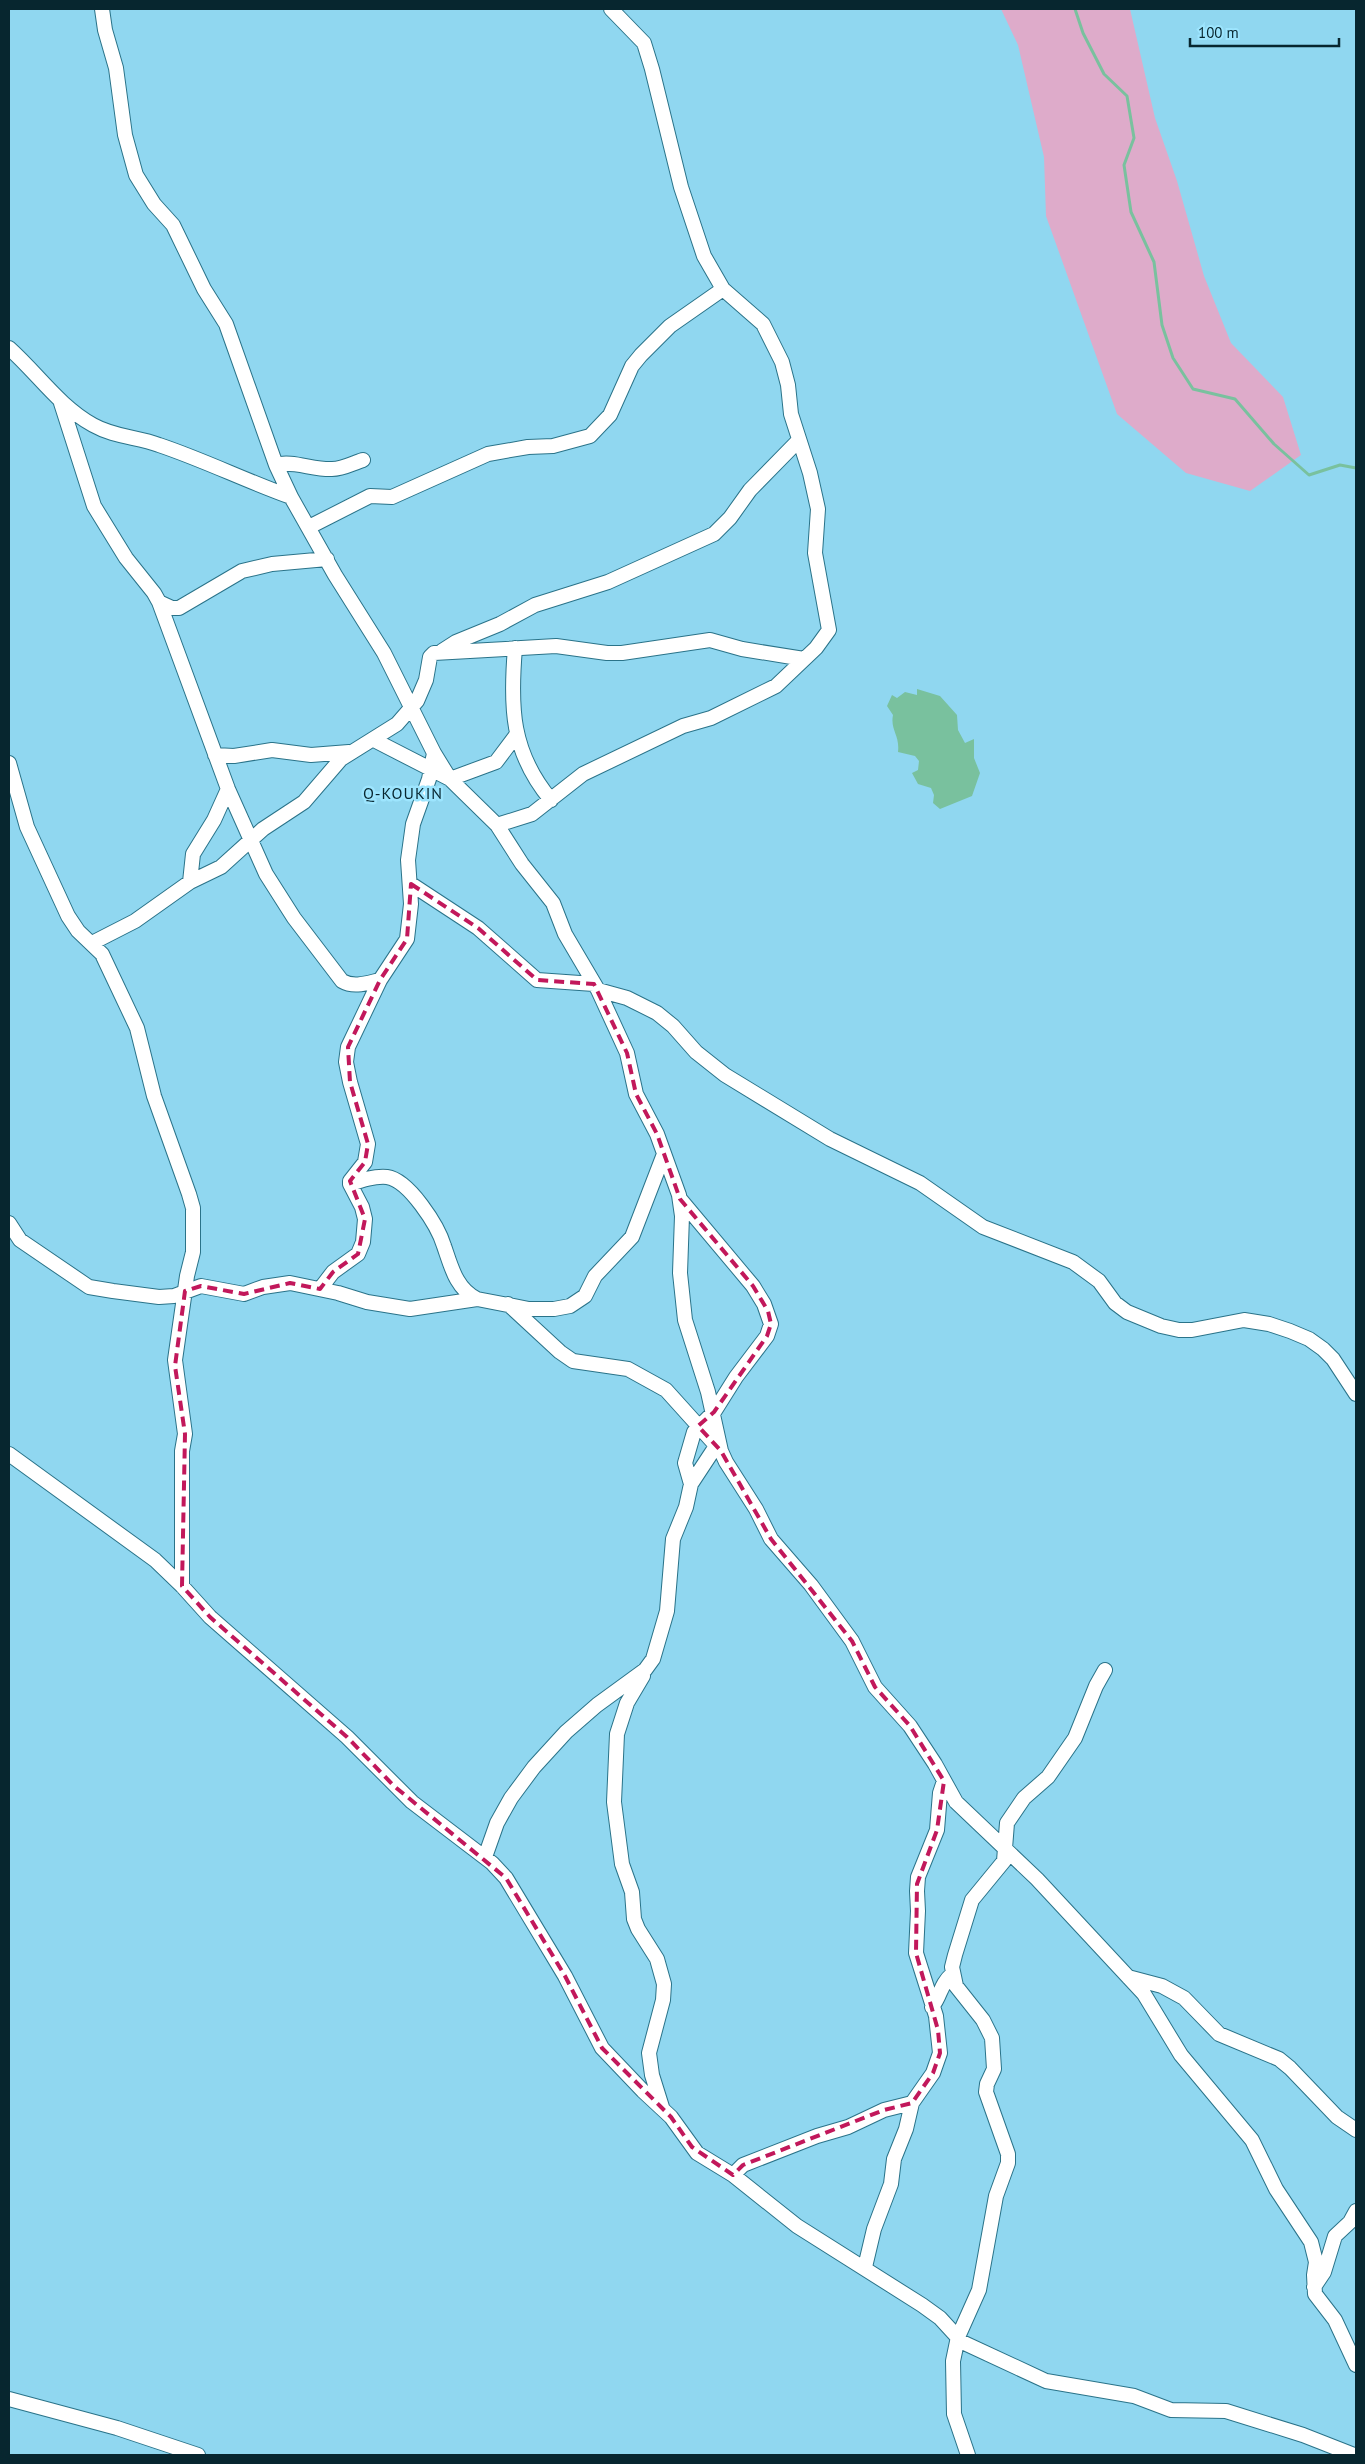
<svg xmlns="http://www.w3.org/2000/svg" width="1365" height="2464" font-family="'PT Sans',sans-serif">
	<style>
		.green { fill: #deabca }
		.water { fill: #79c19e }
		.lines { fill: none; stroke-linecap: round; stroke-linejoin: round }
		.stream { stroke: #79c19e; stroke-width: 3 }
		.minor-casing { stroke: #2a7389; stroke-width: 16 }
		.minor { stroke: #fff; stroke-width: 14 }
		.marked { fill: none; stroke: #c2185b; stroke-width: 4; stroke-dasharray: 10 6; stroke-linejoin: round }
		.labels { text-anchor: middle; stroke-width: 5; stroke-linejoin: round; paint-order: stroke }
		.quarter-label { font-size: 16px; letter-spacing: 1px; fill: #07262f; stroke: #9de5fe }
	</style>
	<rect width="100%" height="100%" fill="#90d7f0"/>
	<path class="green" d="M1001,9H1130L1155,118L1177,181L1204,276L1231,343L1283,397L1301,455L1250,491L1186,473L1117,414L1046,216L1044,157L1018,45Z"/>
	<path class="water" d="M917,689L940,696L957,715L958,730L965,743L974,739V758L980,773L972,796L940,809L933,803L934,795L931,788L918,784L912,773L918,770L919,761L915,756L898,752C900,735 890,730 893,715L887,706L892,695L897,698L905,692L917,695Z"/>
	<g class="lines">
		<path class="stream" d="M1075,9L1083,33L1104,74L1127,96L1134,138L1124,165L1131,212L1154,262L1162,325L1173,358L1193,389L1235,399L1274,444L1309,475L1340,465L1356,468"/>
		<g class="minor-casing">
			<path id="minor" d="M102,9L105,30L116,68L125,135L136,175L154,204L173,225L204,289L226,324L276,465L291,497L335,575L384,653L434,753L450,779L497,825L522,864L553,903L565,934L598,990L627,1053L636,1094L657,1134L679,1195L682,1216L680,1273L685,1320L708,1392L721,1451L726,1462L756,1509L771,1539L811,1585L852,1641L875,1687L910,1726L935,1764L956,1802L1037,1879L1144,1994L1181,2055L1252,2140L1276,2189L1311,2242L1316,2262L1314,2275L1315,2294L1335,2320L1356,2365
				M9,348C38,374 59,406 93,425C114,437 138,437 159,445C204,460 246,481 291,497
				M61,403L94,506L126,558L154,593L159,602L228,789L266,874L294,918L342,981C354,988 367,983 380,980
				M276,465C291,460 314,470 332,469C343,469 353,463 363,460
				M309,527L370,496L392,497L488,454L528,447L553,446L590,436L610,415L632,366L641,355L670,326L723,289
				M159,602L172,608H179L242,571L272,564L327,559
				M515,648C510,707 511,752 551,800
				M442,651L456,642L500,624L535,605L608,582L714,534L730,518L750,490L799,440
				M374,740L450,779L496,762L517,734
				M215,755L234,756L272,750L311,755L349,752
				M9,763L27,827L68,916L78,931L102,954L137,1028L154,1096L189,1194L193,1208V1252L187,1276L175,1360L185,1434L182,1451V1586
				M497,825L532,814L583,774L683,726L711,718L776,686L816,648L829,630L815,553L818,509L810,473L791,414L788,385L782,362L763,324L723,289L704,256L681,187L652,69L644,43L611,9
				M190,882L193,854L214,820L228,789
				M411,884L478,928L537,980L594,984
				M92,943L135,921L190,882L221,867L263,829L304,802L341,759L397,724L417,701L426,680L430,657L434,653L556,646L607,653H622L710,640L742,649L804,659
				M598,990L627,998L657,1013L673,1026L696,1052L725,1075L830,1139L920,1183L983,1227L1073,1262L1099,1281L1115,1303L1127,1312L1161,1326L1179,1330H1192L1244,1320L1269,1324L1290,1331L1309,1339L1323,1349L1333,1359L1356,1394
				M350,1184C362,1180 374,1176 387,1177C409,1180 438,1226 444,1246C451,1266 456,1289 477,1299
				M680,1199L753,1286L764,1304L771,1324L767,1336L736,1377L714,1412L694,1432L685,1463L691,1484
				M9,1223L20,1240L89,1287L113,1291L159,1297L174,1296L201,1286L244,1294L263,1287L290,1283L338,1293L367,1302L410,1309L477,1299L529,1309H554L570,1306L585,1296L595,1276L632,1237L664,1154
				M320,1289L333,1272L358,1254L363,1242L365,1219L362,1207L350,1184V1181L365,1162L368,1144L350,1082L346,1062L348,1047L380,980L407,939L411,904L408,860L413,824L429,779L434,753
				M508,1304L560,1352L573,1361L628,1369L666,1390L721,1451
				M9,1454L155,1560L182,1586L210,1617L347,1737L412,1802L492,1863L506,1878L565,1976L602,2048L643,2091L671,2117L697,2153L733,2175L797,2226L922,2305L940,2318L962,2342L1046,2381L1134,2396L1171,2410L1226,2411L1303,2435L1354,2455
				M643,1676L627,1703L617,1734L614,1802L622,1864L632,1892L634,1919L638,1929L657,1959L664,1984L663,2000L649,2053L652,2075L662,2107
				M485,1857L497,1823L511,1798L534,1767L566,1732L597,1705L645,1670L653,1659L667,1611L673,1539L686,1507L691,1484L716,1446
				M1128,1977L1162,1986L1184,1998L1219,2034L1279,2059L1290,2068L1337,2117L1356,2130
				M932,2007C942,1994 939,1986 953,1973
				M733,2175L743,2165L817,2136L848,2127L884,2110L912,2103
				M865,2267L874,2229L891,2184L894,2159L906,2129L912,2103L933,2073L940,2053L936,2016L916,1953L918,1911L917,1891L918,1877L937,1830L940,1793L944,1781
				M1314,2287L1324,2272L1335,2236L1350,2222L1356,2211
				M9,2399L117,2428L198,2455
				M968,2455L954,2414L953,2361L958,2337L979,2290L996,2196L1008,2163V2154L986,2092L987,2084L994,2069L992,2038L983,2020L956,1986L952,1967L955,1955L972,1900L1004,1861L1007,1823L1024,1798L1048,1777L1075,1738L1096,1686L1105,1670"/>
		</g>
		<use href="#minor" class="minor"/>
	</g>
	<path class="marked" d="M411,884L478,928L537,980L594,984L627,1053L636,1094L657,1134L680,1199L753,1286L768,1311L771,1324L767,1336L714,1412L698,1426L721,1451L771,1539L852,1641L875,1687L910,1726L944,1781L937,1830L917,1884L916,1953L938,2030L940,2053L933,2073L912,2103L884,2110L743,2165L733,2175L692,2147L671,2117L602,2048L565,1976L506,1878L394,1786L347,1737L210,1617L182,1586L185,1434L175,1366L185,1291L201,1286L244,1294L290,1283L320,1289L333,1272L358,1254L365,1219L350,1181L365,1162L368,1144L350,1082L348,1047L380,980L407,939Z"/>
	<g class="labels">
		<g class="quarter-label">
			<text x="403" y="799">Q-KOUKIN</text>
		</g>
	</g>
	<rect width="1365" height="2464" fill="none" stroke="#07262f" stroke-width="20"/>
	<path d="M1190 38v8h149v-8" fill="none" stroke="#07262f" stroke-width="2.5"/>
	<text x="1198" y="38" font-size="15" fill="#07262f" stroke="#9de5fe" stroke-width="4" paint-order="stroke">100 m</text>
</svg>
